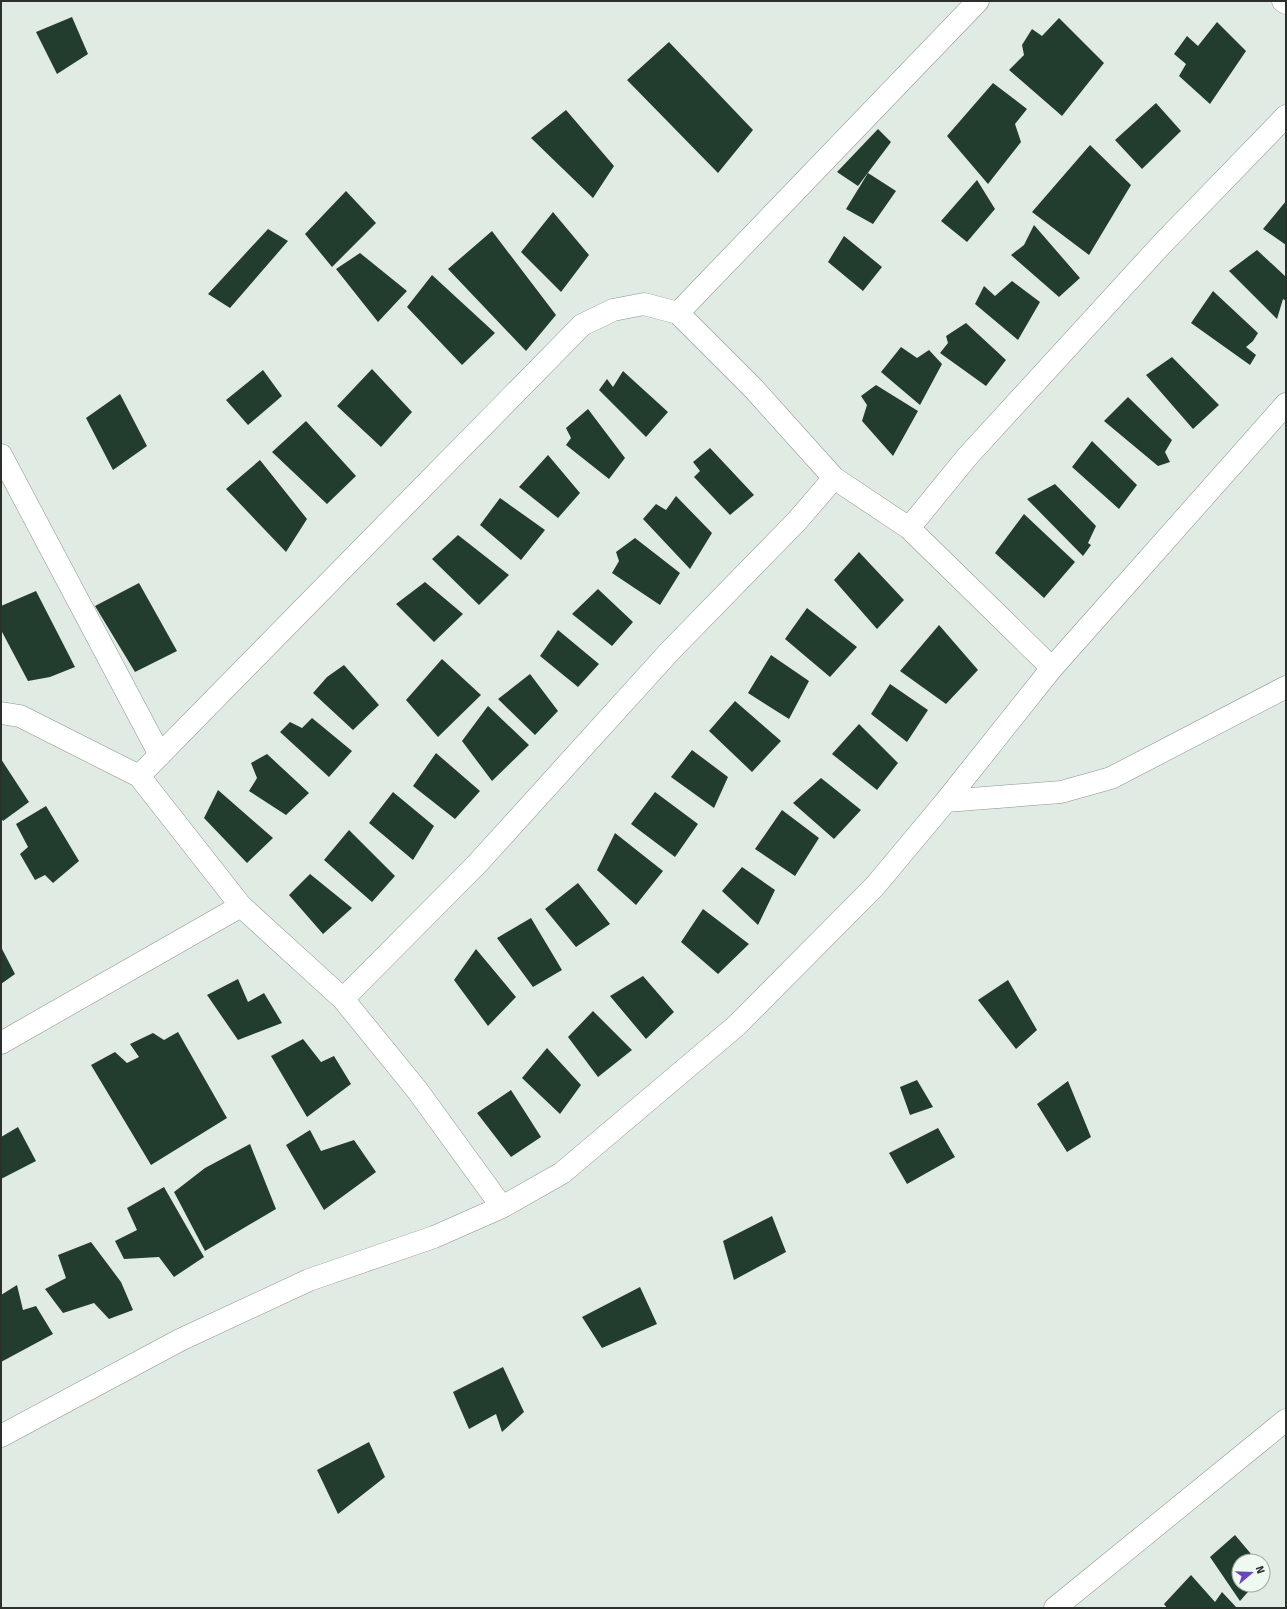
<svg xmlns="http://www.w3.org/2000/svg" width="1287" height="1609" font-family="'Fira Sans',sans-serif">
	<style>
		.building { fill: #223d2e }
		.lines { fill: none; stroke-linecap: round; stroke-linejoin: round }
		.minor-casing { stroke: #8a948e; stroke-width: 23 }
		.minor { stroke: #fff; stroke-width: 22 }
	</style>
	<rect width="100%" height="100%" fill="#e0ebe4"/>
	<path class="building" d="M72,17L88,54L57,74L36,32Z
		M1059,18L1104,63L1062,116L1009,70L1024,55L1022,45L1032,29L1042,36Z
		M1217,22L1246,51L1210,104L1179,76L1186,64L1174,54L1187,36L1198,46Z
		M669,42L753,130L718,173L627,80Z
		M993,83L1027,109L1015,124L1021,142L988,184L947,136Z
		M1156,103L1181,131L1142,169L1115,140Z
		M566,110L614,166L593,198L531,138Z
		M878,129L891,142L858,186L837,172Z
		M1090,145L1131,185L1089,255L1032,212Z
		M868,173L896,191L873,224L846,209Z
		M977,180L995,209L967,242L941,221Z
		M346,191L376,223L332,267L305,234Z
		M1286,201V245L1263,229Z
		M553,212L589,255L561,292L521,252Z
		M1034,225L1080,278L1059,297L1011,255L1024,245Z
		M268,229L288,241L230,308L208,294Z
		M492,231L556,315L526,351L448,269Z
		M844,236L882,267L863,291L828,262Z
		M1257,250L1286,277V301L1283,299L1277,319L1229,271Z
		M360,253L407,291L378,322L336,269Z
		M432,275L495,333L462,365L407,307Z
		M1012,281L1040,302L1018,340L975,304L984,286L995,296Z
		M1213,291L1258,333L1253,341L1246,347L1256,355L1250,365L1191,323Z
		M966,323L1006,360L986,386L940,353L948,343L946,336Z
		M901,347L917,358L929,350L942,364L920,405L881,372Z
		M1172,357L1219,405L1193,429L1146,375Z
		M372,369L412,412L381,447L337,406Z
		M263,370L282,396L248,425L226,400Z
		M623,371L668,412L646,437L599,390L607,379L613,387Z
		M876,385L918,411L893,456L862,421L867,405L861,396Z
		M120,394L147,446L113,470L86,418Z
		M1128,397L1172,440L1165,452L1170,462L1158,466L1104,421Z
		M588,409L625,458L609,479L566,445L571,438L566,428Z
		M306,421L356,476L327,504L272,452Z
		M1092,441L1137,485L1119,509L1072,467Z
		M710,448L754,495L730,515L694,477L700,471L693,462Z
		M548,455L580,493L558,518L519,487Z
		M260,460L307,519L286,552L226,489Z
		M1055,484L1096,526L1088,543L1091,545L1083,556L1027,499Z
		M676,496L712,533L690,569L643,519L656,504L666,510Z
		M500,498L545,530L521,560L480,525Z
		M1024,514L1075,562L1044,598L995,553Z
		M458,535L509,575L479,605L432,559Z
		M635,538L680,573L660,605L612,573L619,561L616,552Z
		M859,552L904,600L877,629L834,580Z
		M425,582L463,614L434,642L396,604Z
		M139,583L177,651L135,672L95,606Z
		M598,589L633,622L612,646L572,614Z
		M36,591L75,667L50,677L28,681L1,630V606Z
		M807,608L857,647L830,677L785,639Z
		M939,625L978,670L946,704L900,671Z
		M558,630L599,664L578,687L540,656Z
		M771,655L809,681L789,719L748,693Z
		M442,659L481,695L438,737L406,700Z
		M344,665L379,705L353,730L313,693L327,677Z
		M530,674L558,711L535,735L498,699Z
		M890,684L928,710L907,742L871,714Z
		M735,701L781,741L752,772L709,731Z
		M488,706L529,745L492,781L462,741Z
		M312,718L352,751L329,777L280,732L290,722L302,728Z
		M859,724L898,763L877,790L832,754Z
		M692,750L728,777L714,808L671,777Z
		M436,753L480,791L455,819L413,786Z
		M267,754L309,793L286,815L249,791L257,778L251,763Z
		M1,759L29,802L3,821L1,818Z
		M821,778L861,810L834,839L793,803Z
		M218,790L273,838L247,863L204,818Z
		M393,792L434,826L413,860L369,823Z
		M655,792L698,824L675,857L631,824Z
		M46,806L79,861L53,883L45,875L35,880L20,854L28,847L16,824Z
		M782,810L819,838L795,876L755,849Z
		M349,830L395,876L372,902L324,860Z
		M615,833L663,871L636,905L597,870Z
		M742,867L775,890L758,925L722,891Z
		M310,874L352,908L323,934L289,895Z
		M578,883L610,924L576,947L545,909Z
		M703,909L749,944L718,974L681,942Z
		M531,918L562,970L533,987L497,938Z
		M1,947L15,974L1,984Z
		M476,949L516,997L488,1026L454,980Z
		M643,976L674,1012L646,1039L610,996Z
		M238,979L248,1002L264,993L282,1023L238,1040L207,995Z
		M1008,980L1037,1030L1016,1049L978,1000Z
		M593,1011L632,1050L598,1077L568,1037Z
		M178,1032L227,1118L151,1165L91,1065L115,1052L127,1063L139,1057L130,1044L153,1033L164,1040Z
		M303,1039L321,1062L334,1056L351,1084L307,1117L271,1056Z
		M547,1048L581,1085L560,1114L522,1078Z
		M917,1080L933,1107L910,1115L900,1087Z
		M1068,1081L1091,1137L1067,1152L1037,1104Z
		M511,1090L541,1137L511,1157L477,1113Z
		M18,1127L36,1161L1,1179V1137Z
		M938,1128L955,1157L907,1184L889,1153Z
		M310,1130L321,1151L354,1140L376,1172L324,1210L286,1145Z
		M250,1144L276,1209L205,1251L174,1192L205,1168Z
		M164,1187L204,1257L174,1277L159,1257L124,1259L115,1241L137,1230L127,1208Z
		M772,1216L786,1252L734,1280L723,1241Z
		M91,1242L121,1282L133,1310L109,1319L94,1303L63,1313L45,1289L66,1278L58,1255Z
		M17,1285L23,1310L36,1306L53,1334L1,1362V1295Z
		M640,1287L657,1324L602,1348L582,1317Z
		M503,1367L524,1412L502,1432L496,1414L469,1429L453,1392Z
		M369,1442L385,1477L338,1514L317,1470Z
		M1235,1535L1257,1561H1239V1585H1254L1240,1601L1210,1557Z
		M1191,1575L1215,1602L1222,1592L1237,1608H1167L1164,1604Z"/>
	<g class="lines">
		<g class="minor-casing">
			<path id="minor" d="M1283,1L1286,3
				M678,313L978,1
				M1,455L160,755
				M834,478L797,521L670,651L477,864L343,999L417,1090L502,1207L562,1173L736,1026L875,886L946,801L1052,668L1286,404
				M909,528L967,457L1162,244L1286,116
				M1,713L20,716L139,776
				M946,801L1061,792L1111,778L1286,687
				M343,999L241,906L139,776L582,325L613,310L644,304L678,313L753,388L834,478L909,528L1052,668
				M1,1043L241,906
				M1,1436L180,1340L309,1280L434,1237L502,1207
				M1055,1608L1286,1420"/>
		</g>
		<use href="#minor" class="minor"/>
	</g>
	<rect width="1287" height="1609" fill="none" stroke="#2b302d" stroke-width="4"/>
	<g transform="translate(1251 1573) rotate(71)"><circle r="19" fill="#edf9f1" stroke="#9fa9a3"/>
	<path d="M0-3L7 15L0 10L-7 15Z" fill="#6946bf"/>
	<text y="-6" font-size="11" font-weight="bold" text-anchor="middle" fill="#2b302d">N</text>
	</g>
</svg>
